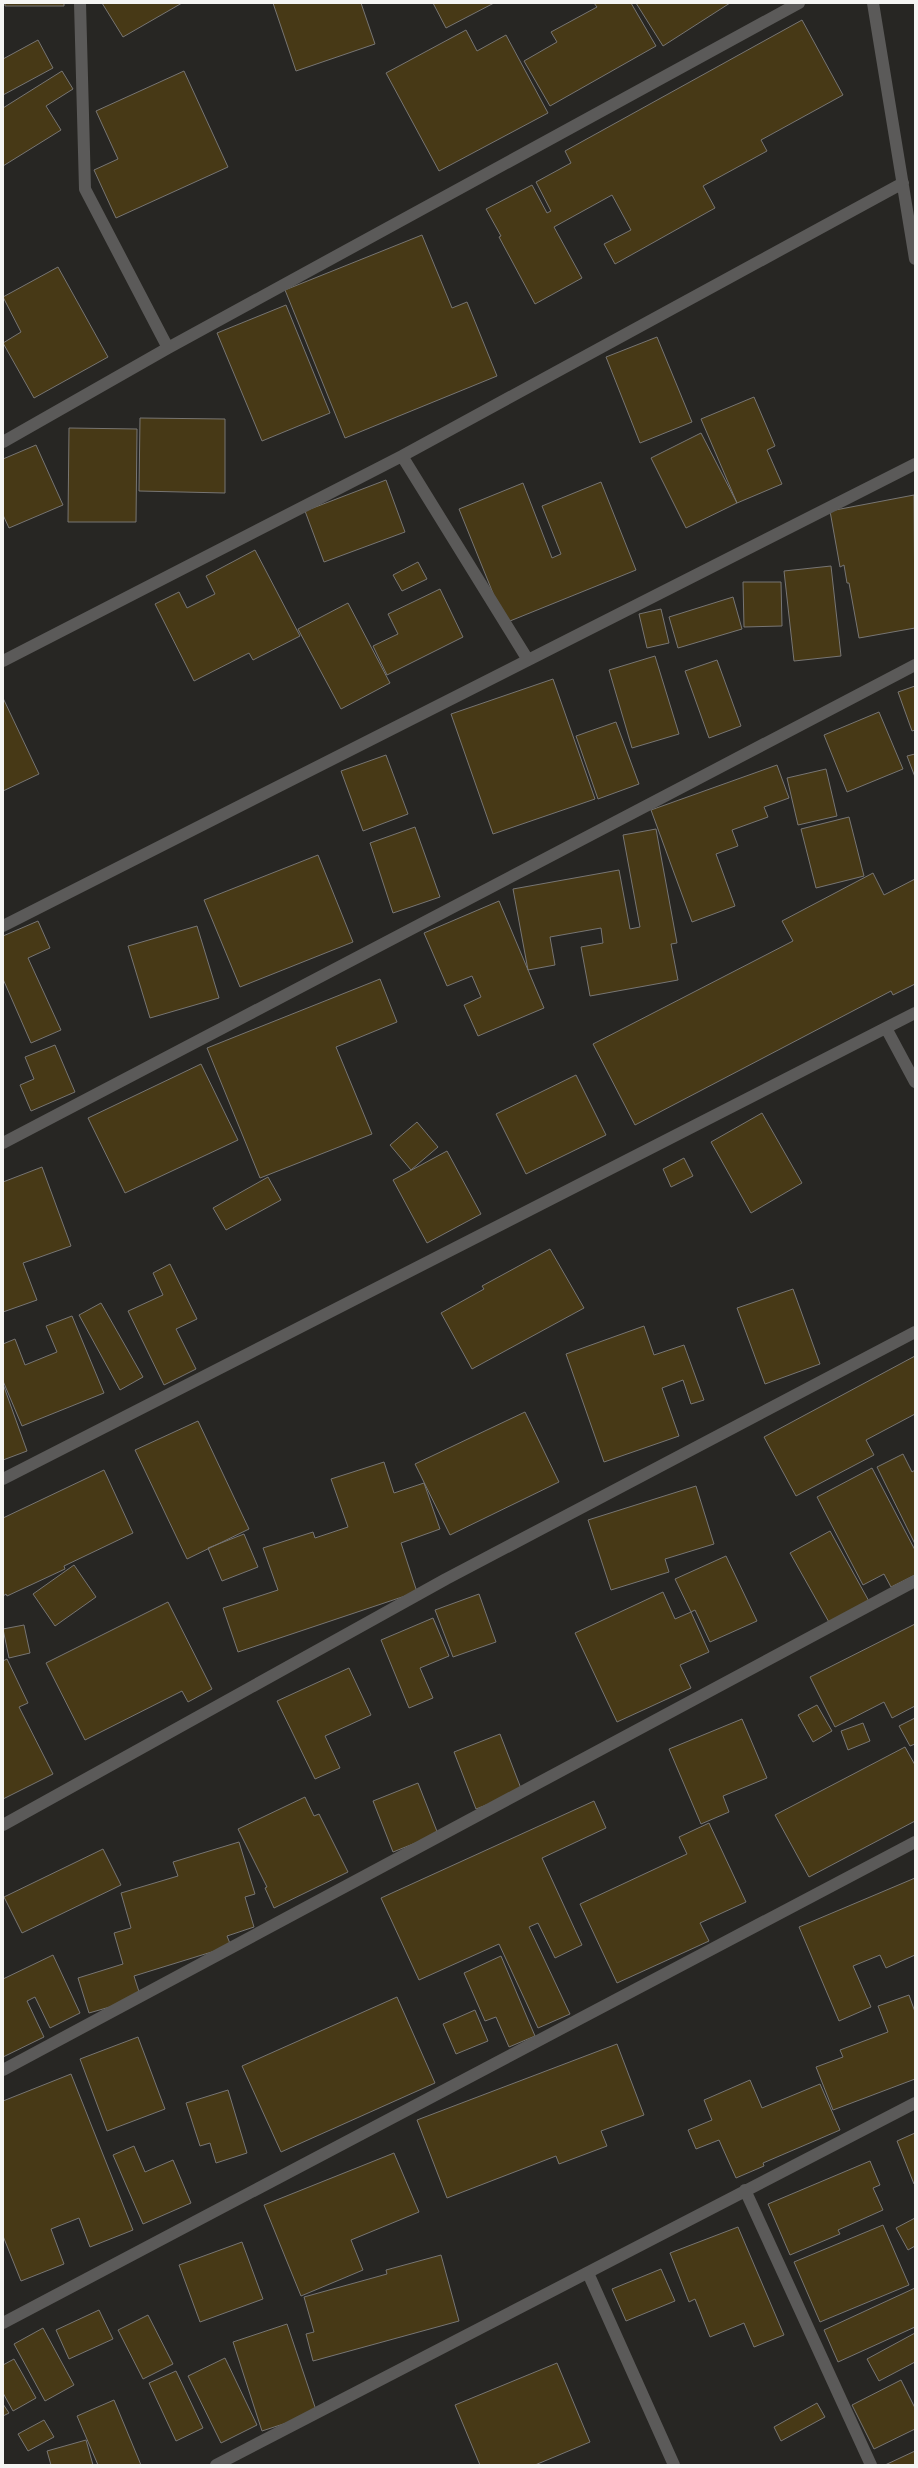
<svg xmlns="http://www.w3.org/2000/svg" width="918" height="2468" font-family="'Nunito Sans',sans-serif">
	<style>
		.building { fill: #473916; stroke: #777573 }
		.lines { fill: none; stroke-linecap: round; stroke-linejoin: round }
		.minor { stroke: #5b5a59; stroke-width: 12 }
	</style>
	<rect width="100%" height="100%" fill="#272623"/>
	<path class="building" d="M5,3H64V6H5Z
		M102,3H182L123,37Z
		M273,3H361L375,44L296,71Z
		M433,3H494L446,28Z
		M594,3H631L656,46L550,106L524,61L557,42L551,32L597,7Z
		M636,3H730L663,46Z
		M802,20L843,95L761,140L767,151L703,186L715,208L615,264L604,244L631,230L612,195L554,227L582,278L535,304L499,237L501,236L486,209L532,185L547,213L551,211L536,182L571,163L565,151Z
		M466,30L477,51L506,35L548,113L439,171L386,73Z
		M38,40L53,68L3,95V59Z
		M62,71L73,89L46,106L61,130L3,166V108Z
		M184,71L228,167L116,218L94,170L118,159L96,111Z
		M422,235L452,308L467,302L497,376L345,438L285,290Z
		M58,267L108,357L34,398L3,343L21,332L3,297Z
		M286,305L330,413L262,441L217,333Z
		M657,337L692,422L640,443L606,357Z
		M754,397L775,446L767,450L782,484L737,503L701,419Z
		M140,418L225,419V493L139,491Z
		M69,428L137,429L136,522H68Z
		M701,433L737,503L686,528L651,458Z
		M36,445L63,505L9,528L3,515V459Z
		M386,480L405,532L324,562L305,511Z
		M601,482L636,570L505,623L459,509L523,483L552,558L561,554L542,506Z
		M914,495L915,628L859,638L849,583H847L844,565L840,567L830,511Z
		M255,550L300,636L253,660L249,653L194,681L155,604L179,592L187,608L215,594L206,576Z
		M418,562L427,579L402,591L393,575Z
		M831,566L841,656L794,661L784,571Z
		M743,582H781L782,626L744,627Z
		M440,589L463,637L387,675L373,646L398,634L388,614Z
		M733,597L742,629L678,648L669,617Z
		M348,603L390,683L341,709L298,629Z
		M661,609L669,643L647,648L639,614Z
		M655,656L679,734L632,748L609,670Z
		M717,660L741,726L709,738L685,671Z
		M553,679L595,799L493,834L451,714Z
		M915,686V730L912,731L898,692Z
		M3,698L39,774L3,791Z
		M879,712L903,769L847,792L824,735Z
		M616,722L639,784L598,799L576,736Z
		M915,754V777L907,756Z
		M386,755L408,814L363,831L341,771Z
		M777,765L789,798L764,807L768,817L732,830L738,846L716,854L735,906L692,922L651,810Z
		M826,769L837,816L798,825L787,778Z
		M849,817L864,876L816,888L801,829Z
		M415,827L440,897L393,913L370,843Z
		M656,829L677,943L671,944L678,980L590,996L581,947L603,943L601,928L550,937L555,965L528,970L513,889L619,870L630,929L640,927L623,835Z
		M318,855L353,942L240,987L204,900Z
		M873,873L884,895L915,879V984L893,995L891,991L635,1125L593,1044L793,941L782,921Z
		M499,901L544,1008L478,1036L464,1005L481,997L472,976L447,986L424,933Z
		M38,921L50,948L28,958L61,1030L31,1043L3,979V936Z
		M197,926L219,998L150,1018L128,946Z
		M380,979L397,1022L336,1047L372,1134L260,1178L207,1048Z
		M55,1045L75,1092L31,1111L20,1085L34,1079L25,1057Z
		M201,1064L238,1140L125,1193L88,1118Z
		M576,1075L606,1135L526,1174L496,1114Z
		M762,1113L802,1183L751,1213L711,1142Z
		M417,1122L438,1147L411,1170L390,1145Z
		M447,1151L481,1214L427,1243L393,1180Z
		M684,1158L693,1176L671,1187L663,1169Z
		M42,1167L71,1246L23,1263L37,1300L3,1312V1182Z
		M268,1177L281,1200L226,1230L213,1208Z
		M550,1249L584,1308L472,1369L441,1313L484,1289L482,1286Z
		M170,1264L197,1319L176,1329L196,1369L164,1385L128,1311L163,1295L153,1273Z
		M793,1289L820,1364L765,1384L737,1308Z
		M101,1303L143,1377L120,1390L79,1315Z
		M72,1316L104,1393L22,1426L3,1381V1344L15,1339L25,1365L57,1352L46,1326Z
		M644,1326L654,1355L684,1345L704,1400L691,1404L683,1380L662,1388L679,1436L604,1462L566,1354Z
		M915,1356V1414L866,1440L874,1455L796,1496L764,1437Z
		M3,1384L27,1451L3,1460Z
		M525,1412L559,1482L450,1535L415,1464Z
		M198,1421L249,1529L187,1559L135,1450Z
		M903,1454L912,1472L915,1470V1544L877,1467Z
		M384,1462L394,1493L424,1483L440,1529L401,1543L417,1592L238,1652L223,1608L278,1590L263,1548L313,1532L315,1538L348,1527L331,1479Z
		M872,1468L915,1550V1575L891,1587L884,1574L863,1585L817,1497Z
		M104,1470L133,1533L64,1566L65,1569L7,1596L6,1594L3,1596V1518Z
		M696,1486L714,1544L665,1559L669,1572L611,1590L588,1520Z
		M830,1531L870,1603L830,1624L790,1553Z
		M244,1534L258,1567L222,1581L208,1548Z
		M726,1556L757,1621L710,1642L695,1610L691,1612L675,1579Z
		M74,1565L96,1597L55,1626L33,1594Z
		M663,1592L675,1619L691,1612L709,1652L680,1665L691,1688L617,1722L575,1633Z
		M479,1594L496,1642L453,1657L435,1610Z
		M168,1602L212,1689L188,1702L182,1691L85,1740L46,1663Z
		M433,1618L449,1656L420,1668L433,1698L409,1708L381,1640Z
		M915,1624V1706L892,1718L884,1702L835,1727L810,1677Z
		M24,1625L30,1653L9,1658L3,1629Z
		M7,1659L28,1703L19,1707L53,1774L3,1799V1661Z
		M349,1668L371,1715L325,1736L340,1768L315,1779L277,1701Z
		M817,1705L832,1731L813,1742L798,1715Z
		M915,1718V1744L910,1746L899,1726Z
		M742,1719L767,1778L723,1796L729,1812L701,1824L669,1749Z
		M863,1723L870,1741L848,1750L841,1731Z
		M500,1734L522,1791L476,1809L454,1752Z
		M905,1747L915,1765V1821L809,1877L775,1815Z
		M418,1783L438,1834L393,1852L373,1801Z
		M305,1797L314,1816L319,1814L348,1872L274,1908L265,1888L267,1887L238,1829Z
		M594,1801L606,1828L542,1858L582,1945L555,1958L538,1923L529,1927L570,2014L538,2028L499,1944L419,1980L381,1898Z
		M709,1823L746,1902L700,1923L709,1941L617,1983L580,1904L687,1854L679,1837Z
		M239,1842L255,1894L245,1897L254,1927L227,1936L231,1946L134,1976L141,1998L89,2013L78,1978L123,1964L114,1933L131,1928L121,1893L178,1876L173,1862Z
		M103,1849L121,1885L22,1933L4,1897Z
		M915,1878V1955L886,1968L880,1955L853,1966L871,2007L839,2021L799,1927Z
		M53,1955L80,2013L50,2028L35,1997L27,2001L44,2037L3,2057V1979Z
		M501,1956L535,2036L509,2047L496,2017L485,2021L464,1973Z
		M909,1995L915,2012V2079L833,2110L816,2067L843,2057L840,2050L888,2032L878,2006Z
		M397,1997L435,2083L281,2152L242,2066Z
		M475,2010L488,2041L456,2054L443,2024Z
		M138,2037L165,2109L107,2131L80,2059Z
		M617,2044L644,2115L601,2131L607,2146L559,2164L556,2156L447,2198L417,2120Z
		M71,2074L133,2230L90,2247L79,2218L51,2229L64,2264L21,2281L3,2236V2101Z
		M750,2080L762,2108L820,2084L840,2130L763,2163L764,2166L736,2178L719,2140L696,2149L688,2130L712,2120L704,2100Z
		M228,2090L247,2153L216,2163L210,2143L200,2146L186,2103Z
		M915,2133V2184H914L897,2141Z
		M134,2146L145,2172L173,2160L191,2203L143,2224L113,2155Z
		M394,2153L419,2212L351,2240L363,2270L301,2296L264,2205Z
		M870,2161L880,2185L873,2188L883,2210L838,2230L840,2234L790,2255L768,2204Z
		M915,2218V2246L908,2250L896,2228Z
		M883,2225L909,2285L820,2322L794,2262Z
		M738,2227L784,2335L754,2347L744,2323L710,2337L695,2299L689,2302L670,2253Z
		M242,2242L263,2299L200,2322L179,2265Z
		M441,2255L459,2321L313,2361L306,2334L314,2332L304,2297L387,2274L386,2270Z
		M661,2269L675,2301L626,2321L612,2289Z
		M915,2288V2327L838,2362L824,2330Z
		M99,2310L113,2339L69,2359L56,2330Z
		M148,2315L173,2364L143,2379L118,2330Z
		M287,2324L317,2413L262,2431L233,2342Z
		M43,2328L74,2385L45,2401L14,2344Z
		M915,2333V2362L879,2381L867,2359Z
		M225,2358L257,2425L221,2443L188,2376Z
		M14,2359L36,2398L13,2411L3,2393V2365Z
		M557,2363L590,2442L535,2465H480L455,2405Z
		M176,2371L203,2428L176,2441L149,2383Z
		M901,2380L915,2408V2429L874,2449L852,2405Z
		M114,2400L141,2465H98L77,2416Z
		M817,2403L825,2417L781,2441L774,2427Z
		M3,2404L9,2413L3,2416Z
		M44,2420L54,2437L28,2451L18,2434Z
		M86,2440L93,2465H51L47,2451Z
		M915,2451V2465H885Z"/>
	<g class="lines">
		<path class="minor" d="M80,3L85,189L168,348
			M873,3L915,259
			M3,442L168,348L799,3
			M402,456L528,660
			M3,661L402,456L903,183
			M3,926L915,464
			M886,1028L915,1082
			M3,1143L915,665
			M3,1479L915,1013
			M3,1825L446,1579L915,1332
			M3,2070L915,1581
			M745,2190L871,2465
			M588,2273L674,2465
			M3,2323L915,1842
			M216,2465L915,2103"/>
	</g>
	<rect width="918" height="2468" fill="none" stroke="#f5f5f3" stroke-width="8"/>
</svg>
